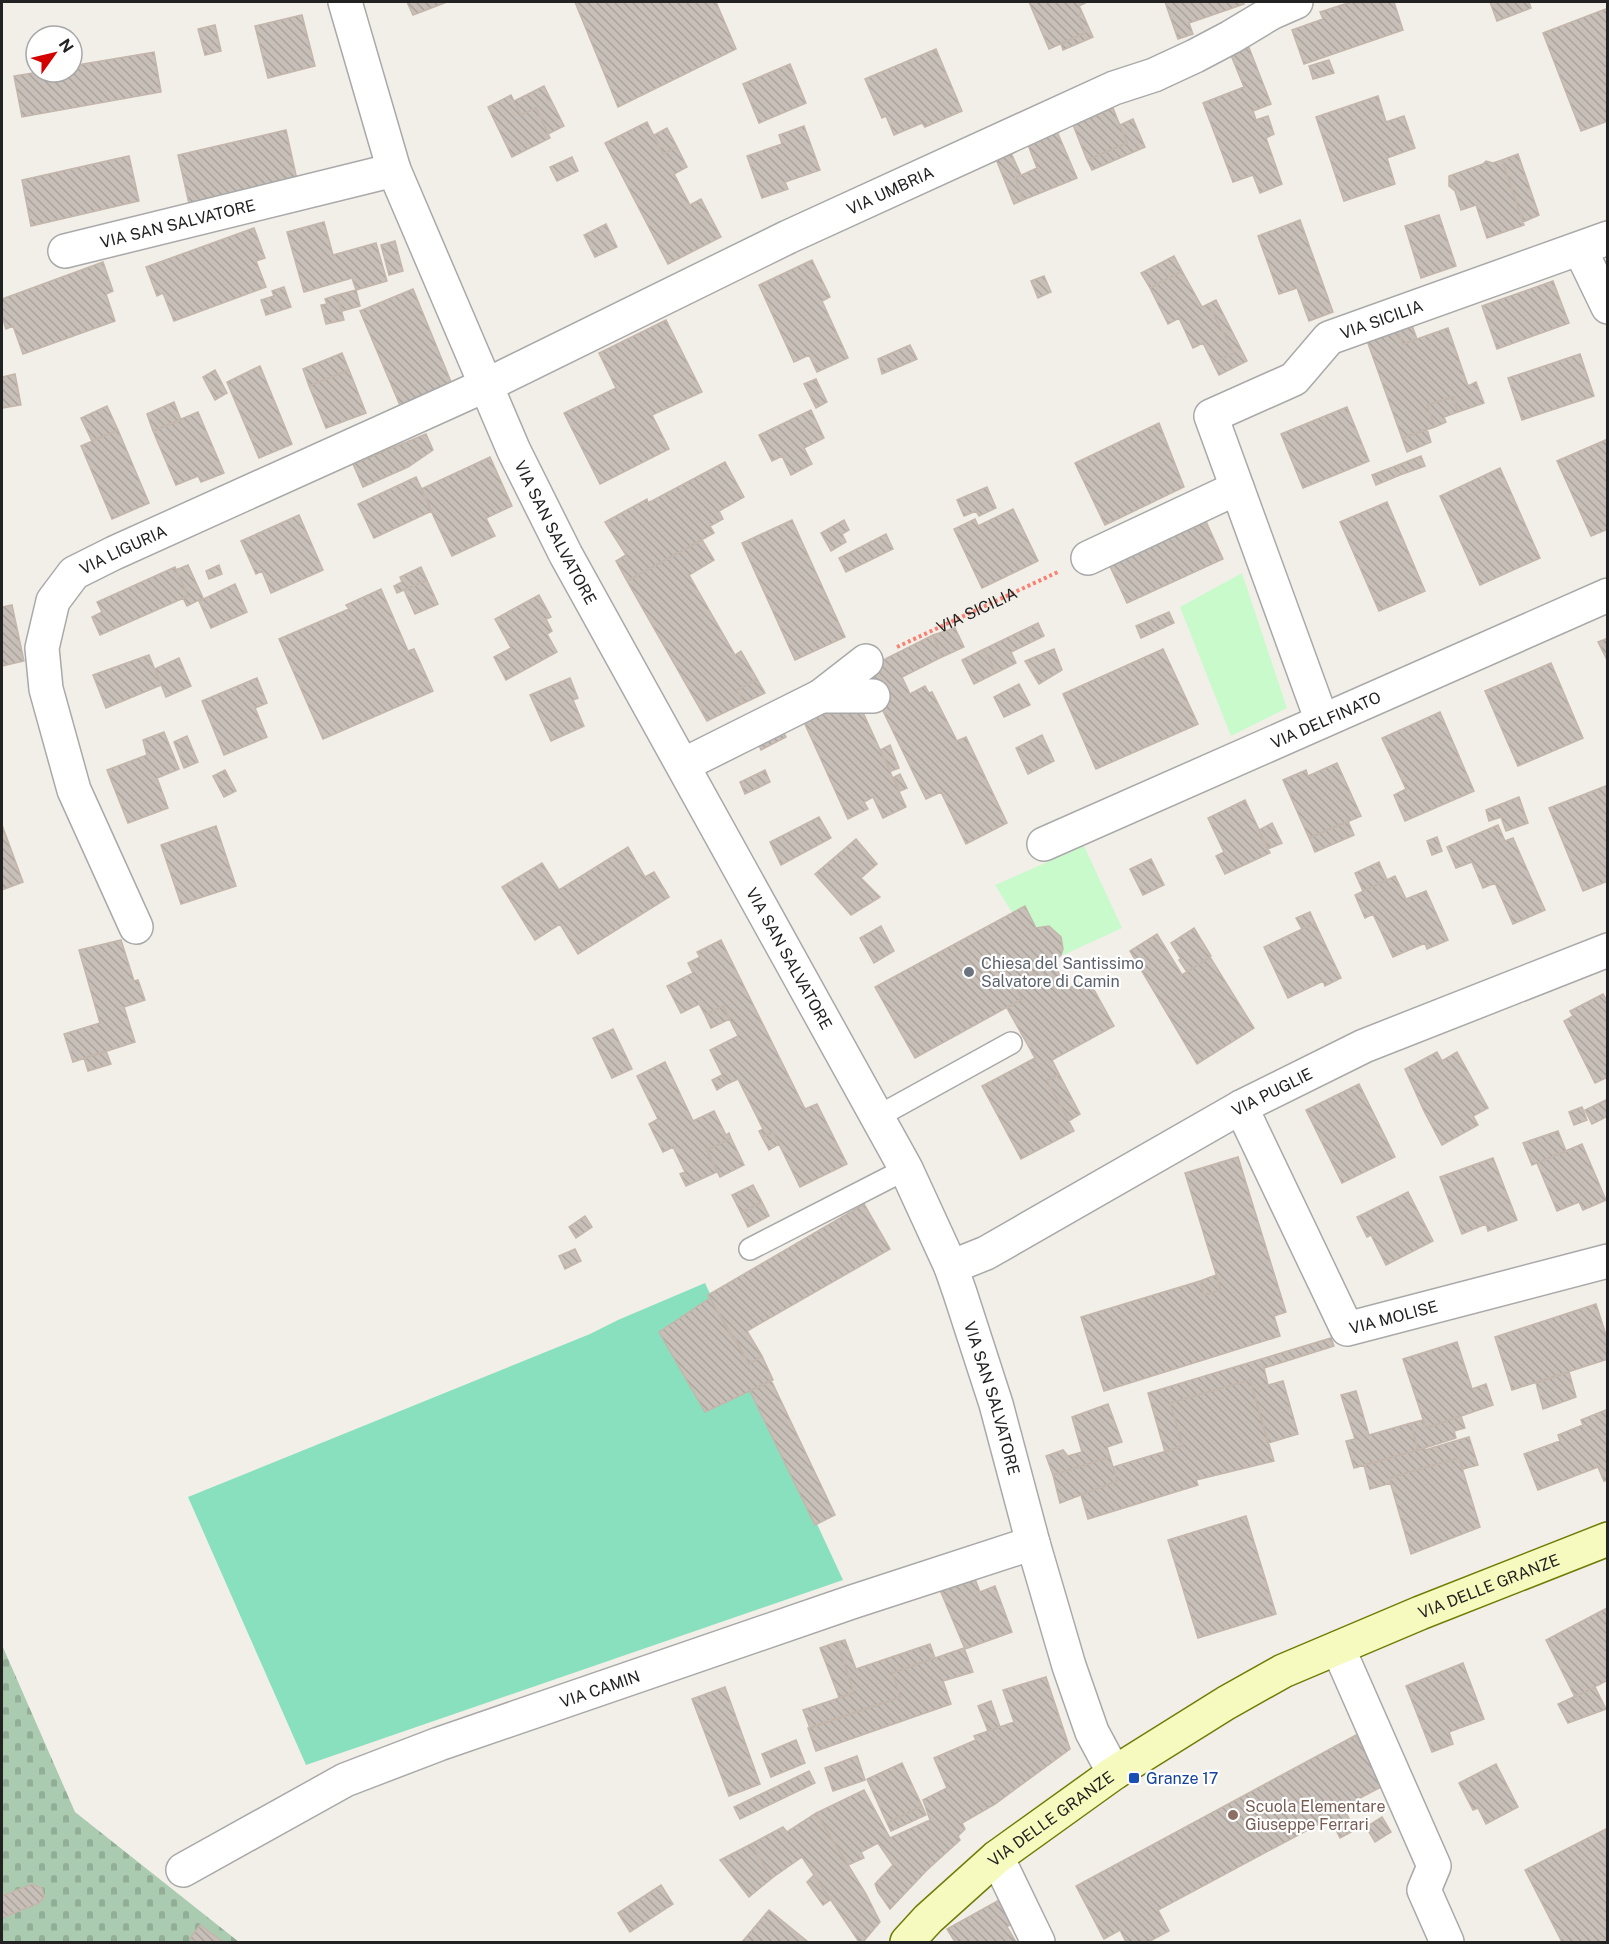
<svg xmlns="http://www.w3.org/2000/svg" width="1609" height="1944" font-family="'Public Sans',sans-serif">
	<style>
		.cemetery { fill: url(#cemetery-stones) }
		.park { fill: #c8facc }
		.pitch { fill: #88e0be }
		.building { fill: url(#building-back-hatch); stroke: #c4b6ab; stroke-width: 1.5 }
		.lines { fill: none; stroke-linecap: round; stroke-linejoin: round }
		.lane-casing { stroke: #a9a9a9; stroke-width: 24 }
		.street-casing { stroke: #a9a9a9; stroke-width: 36 }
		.secondary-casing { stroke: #707d05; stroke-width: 36 }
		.path { stroke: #fa8072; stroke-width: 4; stroke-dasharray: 3 3; stroke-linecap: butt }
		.lane { stroke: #fff; stroke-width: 21 }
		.street { stroke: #fff; stroke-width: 33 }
		.secondary { stroke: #f7fabf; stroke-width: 33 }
		.worship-dot { fill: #6b7280; stroke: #fff; stroke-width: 2 }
		.transit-dot { fill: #1a4fb4; stroke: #fff; stroke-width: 2 }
		.education-dot { fill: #8d6e63; stroke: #fff; stroke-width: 2 }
		.labels { text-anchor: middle; stroke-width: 4.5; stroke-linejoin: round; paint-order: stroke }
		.street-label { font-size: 16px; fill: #222; stroke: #fff }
		.worship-label { font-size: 16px; fill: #5b616d; stroke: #fff; text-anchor: start }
		.transit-label { font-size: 16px; fill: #164399; stroke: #fff; text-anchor: start }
		.education-label { font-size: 16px; fill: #785e54; stroke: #fff; text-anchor: start }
	</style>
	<defs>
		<pattern id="cemetery-stones" width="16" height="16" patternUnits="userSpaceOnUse" patternTransform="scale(1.5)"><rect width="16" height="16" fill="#aacbaf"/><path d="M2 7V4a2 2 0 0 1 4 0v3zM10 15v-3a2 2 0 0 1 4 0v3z" fill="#92ae96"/></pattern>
		<pattern id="building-back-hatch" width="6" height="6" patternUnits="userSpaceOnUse" patternTransform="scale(1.5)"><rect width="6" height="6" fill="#c7bfb8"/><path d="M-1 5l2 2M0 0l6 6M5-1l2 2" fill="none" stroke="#aba49e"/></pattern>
	</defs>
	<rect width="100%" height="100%" fill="#f2efe9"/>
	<path class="cemetery" d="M2,1645L75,1812L239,1942H2Z"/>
	<path class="park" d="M1242,573L1287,708L1231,736L1180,607Z
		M1084,846L1122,928L1044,964L995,885Z"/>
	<path class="pitch" d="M705,1283L843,1580L306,1765L188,1497L590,1334L618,1320Z"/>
	<path class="building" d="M407,2H447L413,15Z
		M575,2H716L736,49L618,107Z
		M1029,2H1087L1079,6L1081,10L1079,17L1085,33L1049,49Z
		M1165,2H1243L1244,4L1189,23L1193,34L1178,39Z
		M1351,2H1394L1403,30L1304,64L1292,30L1323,19L1320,12Z
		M1490,2H1529L1531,8L1497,21Z
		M1608,8V121L1581,131L1543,33Z
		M1081,10L1093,37L1063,50L1061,44L1085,33L1079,17Z
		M302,15L315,66L268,78L255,26Z
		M215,25L221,51L205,55L198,29Z
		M1246,40L1271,104L1253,111L1256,120L1268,116L1274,134L1266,138L1282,184L1260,193L1253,175L1233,182L1203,103L1244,87L1228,48Z
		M936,49L962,111L925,127L922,123L894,135L886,116L882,118L865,79Z
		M154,52L161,92L22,117L14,76L39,72H72V66Z
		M1329,60L1334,73L1313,79L1309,66Z
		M790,64L806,103L759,123L743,84Z
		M544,86L564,126L548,134L536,108L521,115L514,101Z
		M511,95L521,115L536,108L550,138L512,157L488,107Z
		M1378,96L1386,122L1404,116L1415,148L1387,158L1395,184L1344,201L1316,117Z
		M1113,108L1127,143L1087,160L1073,125Z
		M1133,119L1145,147L1092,170L1087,160L1127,143L1120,125Z
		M647,122L663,154L677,147L687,167L674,174L690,205L701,199L721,237L668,264L605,143Z
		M804,126L820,170L785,182L788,189L762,198L747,156L782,144L779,135Z
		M667,128L677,147L663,154L654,135Z
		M1056,129L1077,178L1023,200L1015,178L1037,168L1025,137Z
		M286,130L298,184L190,208L178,155Z
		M1011,153L1021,175L1015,178L1023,200L1014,204L996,159Z
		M1518,154L1539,215L1523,222L1502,160Z
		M129,156L139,201L31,226L22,180Z
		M572,157L578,171L557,181L550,167Z
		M1502,160L1524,225L1487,238L1476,205L1461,210L1455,191L1449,186V176L1483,164L1486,161L1493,163Z
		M1439,215L1456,266L1421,278L1405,226Z
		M1300,220L1333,312L1309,321L1297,288L1279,294L1258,236Z
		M324,222L333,255L376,243L387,281L356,290L352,278L304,292L287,232Z
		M606,224L617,247L595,257L584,235Z
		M254,228L265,258L256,261L266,287L174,321L163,293L157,296L146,267Z
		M395,241L403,271L389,275L381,245Z
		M1174,256L1182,271L1150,288L1141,273Z
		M812,260L830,297L822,301L848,358L817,372L809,355L794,362L759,285Z
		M103,262L113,291L106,294L115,321L23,354L13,326L6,329L2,316V299Z
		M1182,271L1202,307L1208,304L1234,353L1213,363L1203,343L1193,348L1179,318L1168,324L1150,288Z
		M1044,276L1051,292L1038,298L1031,281Z
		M1553,281L1569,323L1497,349L1482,306Z
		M284,287L291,307L266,315L261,300L274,296L272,291Z
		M413,289L456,394L402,410L360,311Z
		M356,290L360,306L342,311L337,295Z
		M337,295L344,320L326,324L321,305L327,304L325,299Z
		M1216,300L1247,361L1219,375L1213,363L1234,353L1208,304Z
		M666,320L702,392L652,415L669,449L600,484L564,413L616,388L599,353Z
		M1410,320L1417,339L1403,344L1395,325Z
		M1395,325L1403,344L1448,328L1468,386L1476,382L1484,403L1458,412L1453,397L1427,405L1435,427L1402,438L1365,335Z
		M910,345L917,359L882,374L878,359Z
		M342,353L349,370L309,386L303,369Z
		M1580,354L1594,396L1522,420L1508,378Z
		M260,366L292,444L259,458L227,382Z
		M215,370L227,393L215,400L203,377Z
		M349,370L366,413L326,428L309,386Z
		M15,374L21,405L2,408V377Z
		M816,379L827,402L816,408L804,384Z
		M1453,397L1458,412L1444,417L1446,422L1435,427L1427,405Z
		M174,402L181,420L153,431L147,414Z
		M107,406L118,430L92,441L81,418Z
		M1347,407L1369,461L1303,488L1281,434Z
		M811,410L824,438L804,448L812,464L791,475L782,456L772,461L759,435Z
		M198,412L224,473L201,482L198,476L176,485L153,431Z
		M1159,423L1184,487L1105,525L1075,463Z
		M1427,429L1431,442L1407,452L1402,438Z
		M118,430L149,503L112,519L81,446Z
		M426,434L433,450L408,467L363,487L353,464Z
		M1608,439V529L1591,536L1557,461Z
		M1421,456L1425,466L1400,475L1398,465Z
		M490,457L512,506L486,518L495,536L452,556L421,489Z
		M725,462L744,497L719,511L723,519L710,526L714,533L627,581L616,561L626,555L605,522L647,499L648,503Z
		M1398,465L1400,475L1376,485L1372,475Z
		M1500,468L1540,558L1480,585L1440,496Z
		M416,477L432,511L374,538L358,504Z
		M987,487L996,508L979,516L976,511L964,516L957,500Z
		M1387,502L1425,591L1379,611L1340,522Z
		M1013,509L1038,561L982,588L954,529L975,519L978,526Z
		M299,515L323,570L271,593L262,571L256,574L241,541Z
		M1204,517L1223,559L1127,603L1108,562Z
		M792,520L845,637L795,660L742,543Z
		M844,520L849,530L842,534L846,542L831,551L821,533Z
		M886,534L893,549L846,572L839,558Z
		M702,540L714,560L689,575L735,655L741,651L757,679L737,690L744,703L707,721L627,581Z
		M188,565L203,598L187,606L183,598L188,596L176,570Z
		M219,565L222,574L209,579L206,571Z
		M175,567L188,596L100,635L92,617L102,612L97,602Z
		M421,567L427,580L397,593L394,586L402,582L400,577Z
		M427,580L438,604L415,614L404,590Z
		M235,584L247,612L211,628L199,601Z
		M381,589L408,651L414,649L433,691L323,739L279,639L349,609L346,605Z
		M539,595L551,617L546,619L552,631L547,634L557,652L506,680L494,657L511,648L495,619Z
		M12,605L24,661L2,666V607Z
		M1169,612L1174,623L1141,638L1136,626Z
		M1038,623L1044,636L1011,652L1016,663L996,673L984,649Z
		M955,628L964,647L942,657L933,635Z
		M933,635L942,657L902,677L910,694L925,686L929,693L932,692L957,741L966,737L1007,823L966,844L941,792L926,799L863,670Z
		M1608,638V662L1598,642Z
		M984,649L996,673L974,684L962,660Z
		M1054,649L1062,670L1039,684L1025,661Z
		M1163,649L1198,724L1096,769L1063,694Z
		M149,655L161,685L106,708L93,675Z
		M179,658L191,686L166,697L155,669Z
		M1551,663L1583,738L1518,766L1485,691Z
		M257,678L267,703L255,708L267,737L224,755L202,701Z
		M570,678L578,698L573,700L584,726L551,741L530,695Z
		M757,679L765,693L744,703L737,690Z
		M1019,684L1030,705L1004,717L994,697Z
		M856,697L906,807L883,818L873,797L864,802L868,809L848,819L804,722Z
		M1440,712L1474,791L1405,821L1394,795L1406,789L1382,738Z
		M779,725L786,737L761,750L755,735Z
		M164,732L179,769L157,778L168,808L128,823L107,770L147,755L143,740Z
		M1042,735L1054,761L1028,774L1016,748Z
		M187,736L198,762L184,768L174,742Z
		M890,745L899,768L891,771L880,750Z
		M1337,763L1361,816L1309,838L1283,780L1306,770L1308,776Z
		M225,770L236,791L224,797L213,776Z
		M765,770L770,782L745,794L740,782Z
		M900,774L907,788L900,791L894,777Z
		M1608,785V881L1583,891L1549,808Z
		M1519,797L1528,823L1506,831L1501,817L1489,821L1486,810Z
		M1245,800L1270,853L1225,874L1216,856L1224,852L1208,818Z
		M819,817L831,838L781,865L770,842Z
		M1348,821L1354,835L1315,852L1309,838Z
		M1272,823L1282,843L1268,849L1259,830Z
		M2,825L23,882L2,890Z
		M1498,825L1505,841L1513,838L1545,910L1513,924L1495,883L1483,888L1472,862L1456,868L1447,847Z
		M216,826L236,886L181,904L161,845Z
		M1437,837L1442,851L1432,855L1427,841Z
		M856,839L877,864L861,878L880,897L851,915L815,874Z
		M628,847L645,877L654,872L669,897L578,954L560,924L535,940L502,887L542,863L559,890Z
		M1151,859L1164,885L1143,895L1130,869Z
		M1379,862L1387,880L1363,891L1355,873Z
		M1395,876L1406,899L1426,891L1448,940L1427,949L1425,943L1393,957L1373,914L1365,918L1355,895Z
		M1025,906L1036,928L1049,926L1061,937L1063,949L1061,955L1053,962L1013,985L1022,999L915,1058L875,987Z
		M1310,912L1315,923L1302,929L1296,918Z
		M1315,923L1341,978L1325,986L1323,981L1288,998L1264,947Z
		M881,926L894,951L874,963L860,938Z
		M1194,928L1211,956L1187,972L1179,960L1181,959L1171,943Z
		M1157,934L1182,975L1210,957L1254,1028L1197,1064L1130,951Z
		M121,940L134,981L138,980L145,1000L124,1007L135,1042L73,1062L64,1034L100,1023L79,950Z
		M721,940L805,1109L817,1104L847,1164L800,1187L773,1132L762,1137L759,1131L763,1129L738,1079L727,1084L710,1050L738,1036L723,1006L705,1015L699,1004L681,1013L667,986L693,973L688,963L700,957L697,952Z
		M1053,962L1067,989L1088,979L1114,1026L1052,1060L1059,1074L1047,1080L1074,1131L1021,1159L982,1086L1035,1058L1007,1008L1022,999L1013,985Z
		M1603,994L1608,1002V1077L1595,1083L1564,1021L1573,1016L1570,1011Z
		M723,1006L730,1019L711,1028L705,1015Z
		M613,1029L632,1069L612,1078L593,1038Z
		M106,1051L111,1064L88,1071L84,1058Z
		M1437,1052L1442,1061L1457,1052L1488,1108L1473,1116L1478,1125L1442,1145L1424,1111L1405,1069Z
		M665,1062L693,1121L714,1111L726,1135L729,1133L731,1138L707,1150L717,1172L686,1186L680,1174L685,1172L673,1147L663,1152L649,1124L658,1119L637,1076Z
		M1059,1074L1080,1114L1069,1121L1047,1080Z
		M722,1075L727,1084L717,1090L712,1080Z
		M1359,1084L1395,1157L1342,1183L1306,1110Z
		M1608,1099V1116L1592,1124L1585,1110Z
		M1582,1107L1587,1120L1574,1125L1569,1112Z
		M1558,1131L1566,1151L1532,1165L1523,1143Z
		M773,1132L779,1144L769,1150L762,1137Z
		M731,1138L744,1165L720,1177L707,1150Z
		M1582,1144L1606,1200L1583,1210L1579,1202L1557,1211L1537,1163Z
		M1238,1157L1286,1312L1274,1316L1280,1336L1104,1391L1081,1317L1200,1281L1204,1295L1221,1290L1185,1173Z
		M1493,1158L1517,1220L1488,1231L1486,1224L1462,1234L1440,1177Z
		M753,1185L762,1202L741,1213L732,1195Z
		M1408,1192L1433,1241L1386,1265L1371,1235L1367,1237L1357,1217Z
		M762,1202L769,1216L748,1227L741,1213Z
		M864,1204L890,1249L747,1331L762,1356L749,1364L735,1338L733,1339L708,1295Z
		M585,1216L592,1227L576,1238L569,1227Z
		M575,1249L581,1261L565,1269L559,1256Z
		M1216,1275L1221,1290L1204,1295L1200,1281Z
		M710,1298L749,1364L762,1356L773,1380L705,1412L659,1332Z
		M1596,1304L1608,1341V1359L1512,1390L1495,1337Z
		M1331,1338L1334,1346L1264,1368L1268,1385L1283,1381L1298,1434L1268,1443L1250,1380L1170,1403L1183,1446L1165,1452L1148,1393Z
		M1457,1342L1472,1389L1486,1384L1493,1405L1426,1428L1403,1359Z
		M1569,1372L1576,1397L1543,1409L1536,1383Z
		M771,1380L835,1515L815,1525L750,1391Z
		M1250,1380L1274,1461L1196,1480L1198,1485L1088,1519L1081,1495L1117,1481L1113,1467L1183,1446L1170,1403Z
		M1356,1391L1369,1435L1411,1423L1418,1450L1354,1468L1346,1441L1355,1439L1341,1395Z
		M1108,1404L1122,1442L1107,1447L1110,1457L1053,1475L1046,1456L1063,1450L1068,1456L1082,1452L1072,1417Z
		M1608,1409V1480L1604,1481L1598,1467L1538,1490L1524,1454L1560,1441L1558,1435L1583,1425L1581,1420Z
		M1461,1416L1465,1428L1454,1431L1456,1438L1418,1450L1411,1423L1423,1420L1426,1428Z
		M1469,1437L1478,1465L1463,1469L1459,1458L1389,1478L1391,1483L1370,1489L1364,1465L1425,1448V1450Z
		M1110,1457L1117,1481L1060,1503L1053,1475Z
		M1459,1458L1480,1527L1411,1554L1389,1478Z
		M1246,1516L1276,1614L1198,1638L1168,1540Z
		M975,1579L980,1592L995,1586L1012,1632L965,1649L940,1590Z
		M1607,1608L1608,1680L1575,1697L1546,1640Z
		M845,1640L856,1669L930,1644L935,1658L892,1673L901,1697L810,1728L803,1710L854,1693L837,1642Z
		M837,1642L854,1693L839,1697L820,1648Z
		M964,1648L973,1672L943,1681L951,1704L816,1751L808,1728L901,1697L892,1673Z
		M1463,1663L1484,1719L1449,1732L1453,1744L1432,1752L1406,1686Z
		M1046,1677L1070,1749L995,1804L962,1823L965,1829L958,1836L960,1840L927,1870L890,1909L878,1892L875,1884L893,1865L878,1843L861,1852L864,1858L848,1865L816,1813L864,1790L890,1838L930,1820L923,1800L947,1788L934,1758L976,1740L974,1736L1014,1722L1003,1690Z
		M725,1687L760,1784L729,1796L692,1699Z
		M1595,1687L1606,1709L1568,1723L1558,1704Z
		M991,1701L1000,1727L988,1731L978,1706Z
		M1356,1735L1383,1786L1343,1807L1355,1830L1340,1838L1330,1818L1158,1910L1169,1931L1148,1942H1126L1120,1930L1104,1939L1076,1886Z
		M796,1740L805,1763L771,1777L762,1754Z
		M857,1756L865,1780L833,1791L825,1768Z
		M902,1763L922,1806L887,1823L867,1779Z
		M1496,1764L1518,1807L1486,1824L1478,1808L1473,1810L1459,1783Z
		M809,1771L815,1783L740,1819L734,1807Z
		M922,1806L926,1815L891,1831L887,1823Z
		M816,1813L866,1894L880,1922L863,1942H859L802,1857L772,1878L751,1844L783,1827L787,1832Z
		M1382,1817L1391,1832L1375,1842L1366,1827Z
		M1606,1829L1608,1942H1562L1525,1870Z
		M751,1844L772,1878L749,1897L720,1860Z
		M814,1875L830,1900L823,1905L807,1882Z
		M32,1884L42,1888L44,1897L39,1903L2,1918V1896Z
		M661,1885L673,1904L630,1932L618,1913Z
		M1001,1899L1014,1922L1007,1927L1016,1942H955L947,1929Z
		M769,1910L807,1941L806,1942H742Z
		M200,1925L223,1942H196L190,1938Z"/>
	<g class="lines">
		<g class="lane-casing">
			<path id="lane" d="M877,1117L1011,1043
				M750,1249L906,1169"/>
		</g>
		<g class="street-casing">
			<g id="street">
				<path id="s2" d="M345,2L394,170L514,451L566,555L906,1169L951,1267L960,1293L996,1404L1033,1543L1069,1666L1092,1732L1114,1773"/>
				<path d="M1580,249L1608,307"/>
				<path id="s3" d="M65,251L394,170"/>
				<path d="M1088,558L1237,488"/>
				<path d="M821,696H873"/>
				<path id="s4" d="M1322,721L1211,416L1294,379L1329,338L1608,238"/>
				<path d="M683,765L821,696L866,661"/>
				<path id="s5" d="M1044,844L1608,595"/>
				<path id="s6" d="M136,927L74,790L46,689L42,648L53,601L74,573L114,553L497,380L788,237L1114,88L1154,75L1195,56L1231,37L1271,13L1296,2"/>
				<path id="s7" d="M1241,1107L1347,1329L1608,1261"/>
				<path id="s8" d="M951,1267L986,1253L1241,1107L1364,1046L1608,950"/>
				<path d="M1338,1648L1434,1866L1424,1890L1447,1942"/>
				<path d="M997,1857L1038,1942"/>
				<path id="s9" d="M183,1870L345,1780L439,1744L852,1602L1033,1543"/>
			</g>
		</g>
		<g class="secondary-casing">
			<g id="secondary">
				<path id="s10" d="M907,1942L928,1919L997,1857L1114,1773L1226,1703L1283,1671L1420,1613L1608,1539"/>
			</g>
		</g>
		<path class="path" id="s1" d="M897,647L1058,572"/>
		<use href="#lane" class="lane"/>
		<use href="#street" class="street"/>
		<use href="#secondary" class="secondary"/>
	</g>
	<circle class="worship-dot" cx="969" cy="972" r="6"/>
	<rect class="transit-dot" x="1128" y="1772" width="12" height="12" rx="3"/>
	<circle class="education-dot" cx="1233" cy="1815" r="6"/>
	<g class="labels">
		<g class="street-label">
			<text dy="6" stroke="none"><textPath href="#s6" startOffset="1281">VIA UMBRIA</textPath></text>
			<text dy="6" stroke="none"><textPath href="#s3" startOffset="116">VIA SAN SALVATORE</textPath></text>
			<text dy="6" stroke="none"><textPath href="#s4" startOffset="525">VIA SICILIA</textPath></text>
			<text dy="6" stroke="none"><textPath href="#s2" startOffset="572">VIA SAN SALVATORE</textPath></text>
			<text dy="6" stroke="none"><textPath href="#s6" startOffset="434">VIA LIGURIA</textPath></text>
			<text dy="6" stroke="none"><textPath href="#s1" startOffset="88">VIA SICILIA</textPath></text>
			<text dy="6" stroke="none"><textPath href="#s5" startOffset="308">VIA DELFINATO</textPath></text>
			<text dy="6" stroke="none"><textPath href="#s2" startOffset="1058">VIA SAN SALVATORE</textPath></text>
			<text dy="6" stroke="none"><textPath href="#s8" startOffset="366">VIA PUGLIE</textPath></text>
			<text dy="6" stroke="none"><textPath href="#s7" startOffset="294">VIA MOLISE</textPath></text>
			<text dy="6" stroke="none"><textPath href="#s2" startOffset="1544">VIA SAN SALVATORE</textPath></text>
			<text dy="6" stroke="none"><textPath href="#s10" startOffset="688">VIA DELLE GRANZE</textPath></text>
			<text dy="6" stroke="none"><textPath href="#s9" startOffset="456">VIA CAMIN</textPath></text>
			<text dy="6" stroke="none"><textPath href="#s10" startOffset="190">VIA DELLE GRANZE</textPath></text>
		</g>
		<g class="worship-label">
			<text x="981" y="969">Chiesa del Santissimo<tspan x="981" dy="18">Salvatore di Camin</tspan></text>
		</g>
		<g class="transit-label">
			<text x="1146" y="1784">Granze 17</text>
		</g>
		<g class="education-label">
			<text x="1245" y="1812">Scuola Elementare<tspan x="1245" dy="18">Giuseppe Ferrari</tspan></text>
		</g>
	</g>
	<rect width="1609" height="1944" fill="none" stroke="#222222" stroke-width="6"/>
	<g transform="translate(54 54) rotate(56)"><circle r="28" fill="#ffffff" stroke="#a7a7a7" stroke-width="1.5"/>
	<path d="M0-4.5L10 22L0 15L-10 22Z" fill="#d40000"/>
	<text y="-9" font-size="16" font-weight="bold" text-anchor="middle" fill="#222222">N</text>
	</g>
</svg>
